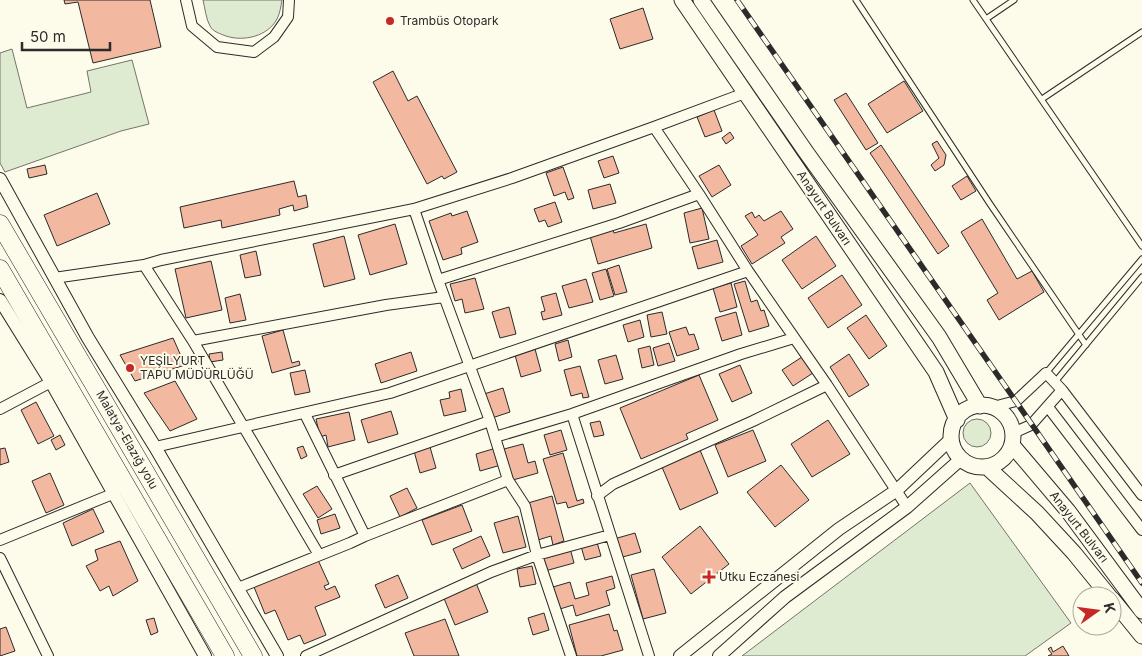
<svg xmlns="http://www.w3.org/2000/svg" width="1142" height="656" font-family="Inter,sans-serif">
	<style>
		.green { fill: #deebd1; stroke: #74746e }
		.building { fill: #f2b8a0; stroke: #2b2b2b }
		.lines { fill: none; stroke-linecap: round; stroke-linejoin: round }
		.service-casing { stroke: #2b2b2b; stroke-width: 7 }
		.minor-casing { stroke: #2b2b2b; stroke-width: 12 }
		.tertiary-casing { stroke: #2b2b2b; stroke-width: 14 }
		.secondary-casing { stroke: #2b2b2b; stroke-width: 17 }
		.trunk-casing { stroke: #2b2b2b; stroke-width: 19 }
		.service { stroke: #fdfbea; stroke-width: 5 }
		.minor { stroke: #fdfbea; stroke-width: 10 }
		.tertiary { stroke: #fdfbea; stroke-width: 12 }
		.secondary { stroke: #fdfbea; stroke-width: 15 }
		.trunk { stroke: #fdfbea; stroke-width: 18 }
		.rail-casing { stroke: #2b2b2b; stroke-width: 5.5 }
		.rail { stroke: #fdfbea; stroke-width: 4; stroke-dasharray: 11; stroke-linecap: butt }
		.poi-dot { fill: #c62828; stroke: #fdfbea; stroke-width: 2 }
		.labels { text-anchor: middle; stroke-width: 4; stroke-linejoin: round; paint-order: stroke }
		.poi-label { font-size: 12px; fill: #2b2b2b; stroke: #fdfbea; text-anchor: start }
		.street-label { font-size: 12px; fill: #2b2b2b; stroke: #fdfbea }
	</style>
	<rect width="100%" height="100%" fill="#fdfbea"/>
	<path class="green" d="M203,0H282C281,6 280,13 277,19C268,36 244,42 226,36C221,34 213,32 210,26C206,19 205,8 203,0Z
		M12,49L27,108L91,92L87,71L132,60L149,124L121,131L5,172L0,163V53Z
		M963 433a14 14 0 1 1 28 0a14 14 0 1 1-28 0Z
		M970,483L1071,623L1025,656H742Z"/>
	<path class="building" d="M64,0H150L161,47L93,63L78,2L65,4Z
		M643,8L653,39L620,49L610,19Z
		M393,71L408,101L417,96L457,172L444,179L442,176L427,184L373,82Z
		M904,81L923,111L887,133L868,104Z
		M846,93L878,143L866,150L834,100Z
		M714,110L722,131L705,137L697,117Z
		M730,132L734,138L726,144L722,138Z
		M937,141L946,155L944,165L935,171L931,165L939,158L932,144Z
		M881,145L949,246L938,254L870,153Z
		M613,156L619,173L604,178L598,161Z
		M45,165L47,174L29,178L27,169Z
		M719,165L731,185L712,197L699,176Z
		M563,167L574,198L568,200L565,192L554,196L546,173Z
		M967,176L976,191L961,200L952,186Z
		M294,181L298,197L306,195L308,207L294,211L293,205L279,209L280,215L222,228L221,220L184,228L180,207Z
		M610,184L616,203L593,209L588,190Z
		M97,193L110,224L57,246L44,215Z
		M555,202L562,222L548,227L545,220L539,222L534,209Z
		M702,208L709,239L690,243L684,213Z
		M467,211L478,242L461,248L462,254L443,260L429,221L451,213L452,216Z
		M781,211L793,229L781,237L785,243L752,264L741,246L758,235L745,216L752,212L755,218L759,215L764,221Z
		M982,219L1017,279L1032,271L1044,292L999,320L987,300L998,293L961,232Z
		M395,224L407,264L370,275L358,235Z
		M646,224L652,248L598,264L590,236L613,230L614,233Z
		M344,236L355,279L324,287L313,244Z
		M816,236L836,266L802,289L782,260Z
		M717,240L723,262L698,269L692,247Z
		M256,251L261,275L245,278L240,255Z
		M211,261L222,310L186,318L175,269Z
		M619,265L627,292L615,295L607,269Z
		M606,269L614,296L600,300L592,273Z
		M842,275L862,305L828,328L808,298Z
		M475,278L484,309L465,313L462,299L455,301L450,284Z
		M586,279L593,302L569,308L562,286Z
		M745,281L751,302L757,300L761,311L764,310L769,326L749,332L734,284Z
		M731,283L737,307L720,312L713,288Z
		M556,293L562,315L543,320L541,312L545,311L541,297Z
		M240,294L246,320L230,323L225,298Z
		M509,307L516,334L500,338L492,312Z
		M662,312L667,334L651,337L647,315Z
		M736,312L742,335L722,341L715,318Z
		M866,315L887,346L869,359L847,328Z
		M640,320L644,337L628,342L623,325Z
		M686,327L689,335L694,334L699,349L677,356L669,332Z
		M283,330L292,363L299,361L300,365L272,373L262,336Z
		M173,338L185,365L135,381L120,355Z
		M568,340L572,357L559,361L555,344Z
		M669,343L675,361L658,366L653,348Z
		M650,346L654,365L642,368L638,349Z
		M535,349L541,371L521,377L515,355Z
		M222,352L223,360L210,362L209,354Z
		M411,352L417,371L381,383L375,364Z
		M849,354L869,385L849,397L830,367Z
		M616,355L623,379L605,384L598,360Z
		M802,357L813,373L793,386L782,370Z
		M740,365L752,393L732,402L719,374Z
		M580,366L589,397L583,398L582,393L571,396L564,370Z
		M305,370L310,392L295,395L290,373Z
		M699,375L718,420L686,434L688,439L641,459L620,408Z
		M175,381L197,419L170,431L144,393Z
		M503,388L510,412L492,418L484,394Z
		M461,389L466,411L444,416L440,400L450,398L449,392Z
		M36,402L54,436L38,444L21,410Z
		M391,411L398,434L368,443L361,420Z
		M349,412L355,440L328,447L326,435L320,437L316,419Z
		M828,420L850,454L812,477L791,444Z
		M600,421L604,435L594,437L590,423Z
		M561,430L567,450L550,455L544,435Z
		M753,430L766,461L728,477L715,445Z
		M60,435L65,445L56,450L51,440Z
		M523,444L528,463L535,461L538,473L513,480L504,449Z
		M303,446L307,456L301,459L297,448Z
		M430,447L436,468L420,473L414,451Z
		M5,448L9,462L0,465V449Z
		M496,448L501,465L480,471L476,454Z
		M700,450L718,493L680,510L662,467Z
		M563,453L577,501L583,499L584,503L568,508L566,502L557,504L543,459Z
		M781,465L809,500L775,527L747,492Z
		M50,473L64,505L46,513L32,481Z
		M317,486L332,509L318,518L303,494Z
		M407,488L417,508L400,517L390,496Z
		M552,496L564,541L553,545L551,536L538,540L528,503Z
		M462,505L472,531L432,545L422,520Z
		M93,509L104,532L72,546L63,523Z
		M335,514L340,528L321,534L317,520Z
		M518,516L526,547L503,553L494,523Z
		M700,526L729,564L691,594L662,557Z
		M635,533L641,552L619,558L614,539Z
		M481,536L490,556L462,569L453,549Z
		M596,539L601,556L585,560L580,543Z
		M120,541L138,581L113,596L109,586L100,591L86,566L98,560L95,550Z
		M570,548L574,563L545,571L541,555Z
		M318,560L329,584L324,586L326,590L335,586L340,597L315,607L326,635L304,644L300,635L288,640L275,610L265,614L254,587Z
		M532,566L536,584L520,587L517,569Z
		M654,569L666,613L643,619L631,575Z
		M398,575L408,598L385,608L375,585Z
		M612,576L615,588L606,591L610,605L576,616L573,605L560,609L553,587L570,582L575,599L589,595L586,583Z
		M476,583L488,612L455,625L443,596Z
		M544,613L549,630L533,635L528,618Z
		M609,614L614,631L617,630L623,650L601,656H577L569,625Z
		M154,618L158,632L151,635L146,620Z
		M445,619L459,656H414L405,633Z
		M6,627L15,651L0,656V629Z
		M1063,646L1069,656H1048L1052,654L1048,649L1051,647L1053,652Z"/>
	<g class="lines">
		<g class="service-casing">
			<path id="service" d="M856,0L990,204L1086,345
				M973,0L1142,246
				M986,19L1014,0
				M1042,99L1142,32
				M1046,373L1142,259
				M1055,382L1142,277"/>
		</g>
		<g class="minor-casing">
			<path id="minor" d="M186,0L192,26L217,47L254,52L274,37L288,17L289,0
				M654,127L699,194L748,271L827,385L907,507
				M414,209L438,280L490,421L508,480L525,506L537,555L571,656
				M144,265L193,341L319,555
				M54,278L144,265L161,260L414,209L512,178L654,127L745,93
				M438,280L619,223L699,194
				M193,341L386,305L444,297
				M993,407L1016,401L1046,373L1062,390L1142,495
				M1048,407L1142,530
				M0,409L51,382
				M305,414L365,536
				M572,414L649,656
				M1013,433L1031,425L1062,390
				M495,437L572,414L741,354L794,338
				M155,447L390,393L748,271
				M334,475L490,421
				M597,496L613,484L753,421L827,385
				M0,540L115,493
				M0,558L48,656
				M238,588L350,543L365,536L508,480
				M306,656L491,572L537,555L610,535"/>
		</g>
		<g class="tertiary-casing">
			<path id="tertiary" d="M0,179L88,338L155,447L277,656
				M0,300L51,382L205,656
				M680,656L839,529L897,490L952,438
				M719,656L785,597L907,507L961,459"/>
		</g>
		<g class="secondary-casing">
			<path id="secondary" d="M682,0L936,372L957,420
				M701,0L806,152L939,337L980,406
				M951 436a31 31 0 1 1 62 0a31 31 0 1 1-62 0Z
				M1012,445L1068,511L1142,611
				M987,467L1037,513L1074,553L1109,596
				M1112,599L1142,636"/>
		</g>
		<g class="trunk-casing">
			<path id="trunk" d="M0,224L253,656
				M0,269L225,656"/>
		</g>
		<use href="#service" class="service"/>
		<use href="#minor" class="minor"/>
		<use href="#tertiary" class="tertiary"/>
		<use href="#secondary" class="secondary"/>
		<use href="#trunk" class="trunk"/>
		<g class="rail-casing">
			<path id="rail" d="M737,0L1142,583"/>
		</g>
		<use href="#rail" class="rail"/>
	</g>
	<g class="poi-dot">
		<circle cx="390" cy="21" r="5"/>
		<circle cx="130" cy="368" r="5"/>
		<path d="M706.5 569.5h5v5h5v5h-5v5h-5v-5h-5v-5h5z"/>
	</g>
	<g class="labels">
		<g class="poi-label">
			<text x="400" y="25">Trambüs Otopark</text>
			<text x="140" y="365">YEŞİLYURT<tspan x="140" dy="14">TAPU MÜDÜRLÜĞÜ</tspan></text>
			<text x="719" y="581">Utku Eczanesi</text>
		</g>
		<g class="street-label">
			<text transform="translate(824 208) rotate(56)" y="4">Anayurt Bulvarı</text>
			<text transform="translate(127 440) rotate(60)" y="4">Malatya-Elazığ yolu</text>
			<text transform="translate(1079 527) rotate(52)" y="4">Anayurt Bulvarı</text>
		</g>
	</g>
	<g transform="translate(1097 611) rotate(76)"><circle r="24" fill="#fdfbea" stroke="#a9a89e"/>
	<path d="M0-4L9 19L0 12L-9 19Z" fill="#c62828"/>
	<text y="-8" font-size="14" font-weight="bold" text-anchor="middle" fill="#2b2b2b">K</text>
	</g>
	<path d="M22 42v8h88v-8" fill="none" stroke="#2b2b2b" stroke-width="2.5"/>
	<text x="30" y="42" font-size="15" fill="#2b2b2b" stroke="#fdfbea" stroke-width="4" paint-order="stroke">50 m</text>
</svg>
